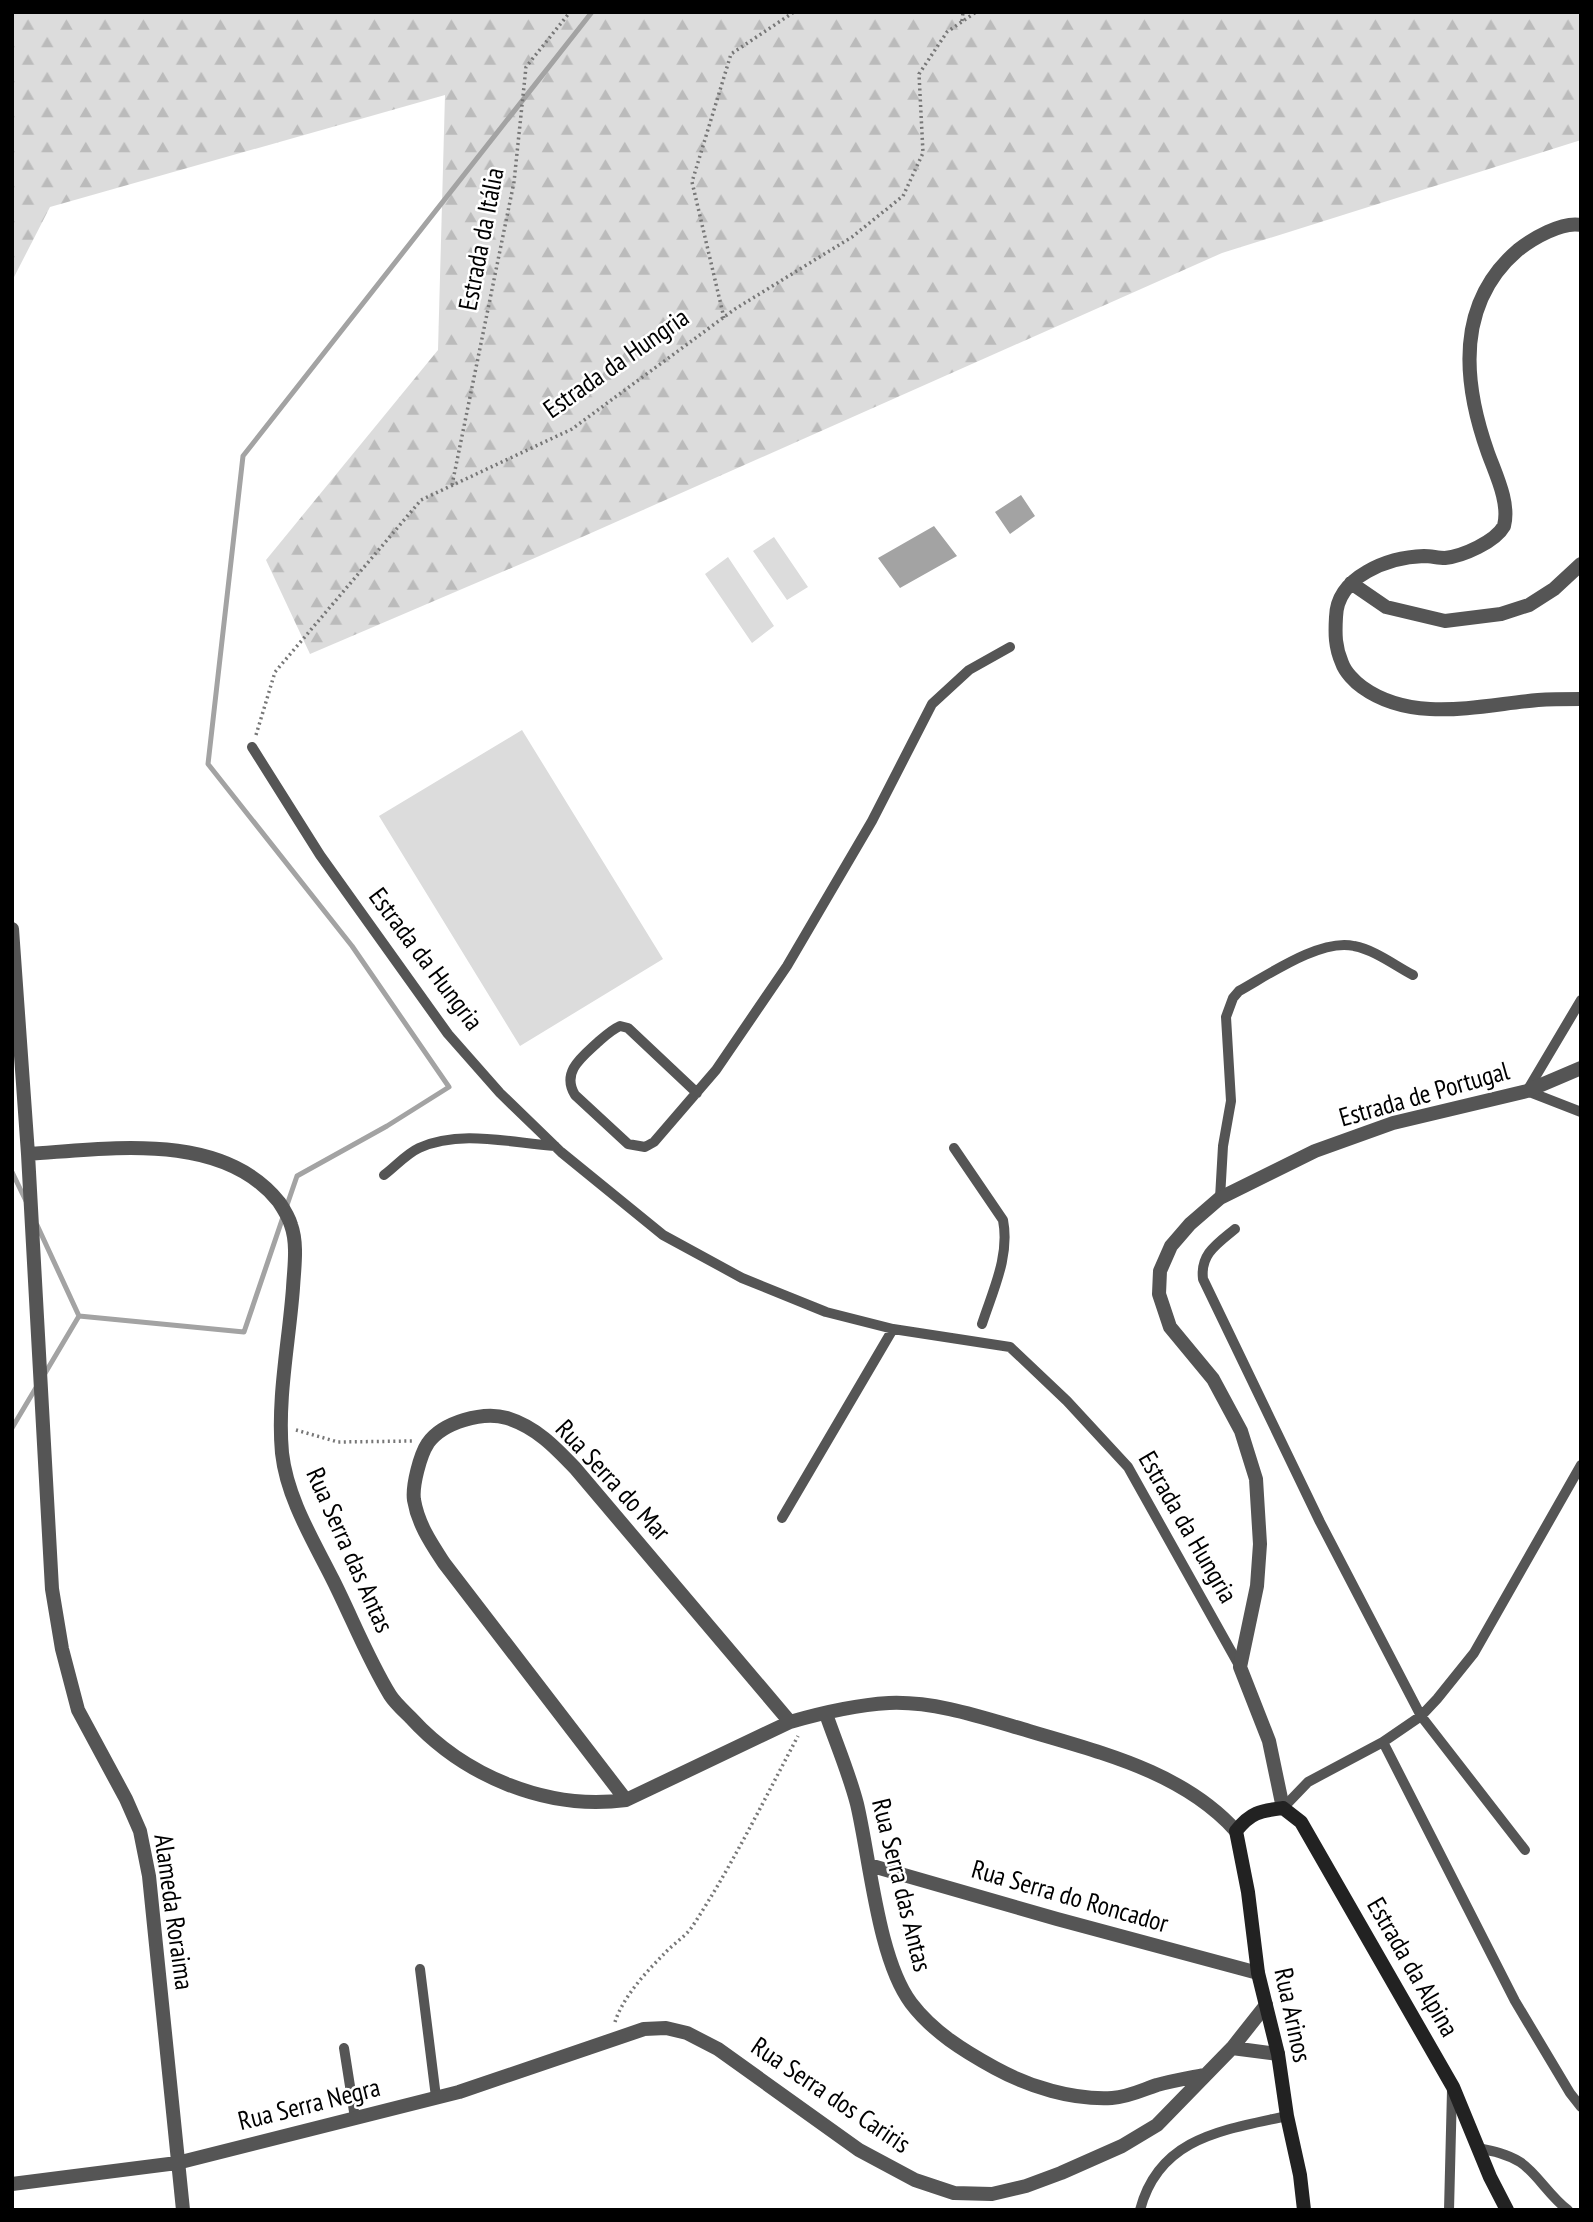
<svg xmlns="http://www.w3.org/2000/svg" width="1593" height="2222" font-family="'PT Sans Narrow',sans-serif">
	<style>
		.forest { fill: url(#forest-firs) }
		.pitch { fill: #dcdcdc }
		.water { fill: #a3a3a3 }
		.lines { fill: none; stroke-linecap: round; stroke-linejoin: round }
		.stream { stroke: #a3a3a3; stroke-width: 5 }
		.path { stroke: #777; stroke-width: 3.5; stroke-dasharray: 2 3.5; stroke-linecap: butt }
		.lane { stroke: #555; stroke-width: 10 }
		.street { stroke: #555; stroke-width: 14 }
		.secondary { stroke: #222; stroke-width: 14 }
		.labels { text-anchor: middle; stroke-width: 5; stroke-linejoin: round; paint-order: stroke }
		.street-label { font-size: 26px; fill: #000; stroke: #fff }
	</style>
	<defs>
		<pattern id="forest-firs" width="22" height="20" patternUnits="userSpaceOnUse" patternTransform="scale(1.75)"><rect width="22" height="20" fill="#dcdcdc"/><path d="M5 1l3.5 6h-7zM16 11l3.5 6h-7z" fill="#bbb"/></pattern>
	</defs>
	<rect width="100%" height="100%" fill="#fff"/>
	<path class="forest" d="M12,12H1581V140L1222,253L537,557L310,654L266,560L438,350L445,95L50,207L12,281Z"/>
	<path class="pitch" d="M774,537L808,587L787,600L753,551Z
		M728,557L774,626L752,643L705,574Z
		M522,730L663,959L520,1046L379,816Z"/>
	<path class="water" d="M1021,495L1035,516L1010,534L995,512Z
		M934,526L957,556L900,588L878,558Z"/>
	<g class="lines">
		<path class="stream" d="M12,1172L26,1201
			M286,1208L297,1176L387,1126L449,1087L352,946L208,764L243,456L592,12
			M37,1225L79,1316L44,1375
			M79,1316L244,1332L283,1217
			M12,1428L37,1386"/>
		<path class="path" d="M962,21L963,12
			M724,318L692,182L731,54L794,12
			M452,485L514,182L526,67L570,12
			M256,735L275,672L421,500L572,429L735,309L852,237L903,196L923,153L919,74L947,32L976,12
			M296,1430L338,1442L413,1441
			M615,2022C623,1997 646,1972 665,1953C673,1944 685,1937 692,1927C732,1866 764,1800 798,1736"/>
		<path class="lane" d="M252,747L320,855L448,1034L500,1093L561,1152L663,1235L742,1278L826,1312L893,1329L1010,1347L1067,1401L1128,1467L1240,1667
			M1581,1000L1527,1091L1581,1112
			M697,1093L628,1028L620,1026C611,1030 604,1037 597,1043C582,1057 561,1072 575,1095L628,1144L645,1147L654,1142L716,1070L787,966L872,821L932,704L969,670L1010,647
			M954,1148L1003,1220C1010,1256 993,1290 982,1324
			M384,1175C395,1167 406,1154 419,1148C460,1129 511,1143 555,1146
			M1220,1198L1223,1146L1231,1101L1226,1017L1233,998L1239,991C1268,975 1321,938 1354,946C1375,950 1394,965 1413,975
			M1235,1229C1217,1244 1200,1254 1203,1279L1320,1522L1421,1716L1525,1850
			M782,1518L893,1329
			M1383,1742L1515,2001L1570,2093L1581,2107
			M1283,1808L1308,1782L1383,1742L1421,1716L1437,1699L1474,1653L1581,1465
			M420,1969L436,2097
			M344,2048L355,2118
			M1478,2148C1493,2151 1507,2154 1520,2162C1536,2172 1550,2197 1568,2210
			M1140,2210C1159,2137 1224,2130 1287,2116
			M1449,2210L1452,2090"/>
		<path class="street" d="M1581,225C1562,221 1532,239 1518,250C1455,304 1463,383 1488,453C1496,475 1510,503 1504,526C1495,542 1463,556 1445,558C1438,558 1431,556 1424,556C1389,557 1337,576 1336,617C1335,634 1335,647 1342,663C1345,672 1355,682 1362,687C1413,724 1480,705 1538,700C1552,699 1567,699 1581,699
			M1351,583L1386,607L1445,621L1501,614L1529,605L1554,589L1581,564
			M12,929L28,1154L52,1589L62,1649L78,1710L126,1799L140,1831L149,1876L183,2210
			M28,1154C107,1149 222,1130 279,1202C283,1208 289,1218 291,1225C298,1244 294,1269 293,1288C289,1342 277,1399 282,1453C287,1498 313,1540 333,1580C352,1618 368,1659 390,1695C395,1703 404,1711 411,1718C464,1776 547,1811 626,1800L790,1722C821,1713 856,1705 889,1703C936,1701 984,1718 1029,1731C1102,1753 1183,1772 1236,1831
			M826,1714C836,1743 849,1773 857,1804C870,1859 878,1959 911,2003C933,2032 964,2051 995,2068C1030,2087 1072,2100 1112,2098C1129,2097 1142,2090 1157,2085C1172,2081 1189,2078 1204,2075
			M626,1800L444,1563C431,1543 418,1524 414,1500C412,1486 420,1455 428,1443C443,1422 483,1411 507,1418C536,1427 555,1447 575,1468L790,1722
			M1283,1808L1269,1741L1240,1667L1257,1586L1260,1544L1256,1479L1241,1431L1213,1379L1170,1327L1159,1294L1160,1271L1171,1246L1190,1224L1220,1198L1315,1151L1393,1123L1527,1091L1581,1068
			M869,1865L1057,1919L1258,1973
			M1232,2048L1278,2054
			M12,2184L177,2163L459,2092L644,2029L666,2028L687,2033L718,2049L859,2150L915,2180L954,2193L992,2194L1026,2186L1061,2173L1122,2146L1157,2125L1232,2048L1266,2005"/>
		<path class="secondary" d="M1304,2210L1300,2175L1287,2116L1278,2054L1258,1973L1248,1892L1236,1831C1251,1812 1260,1811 1283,1808L1301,1822L1453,2087L1490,2177L1507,2210"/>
	</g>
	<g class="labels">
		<g class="street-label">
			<text transform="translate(481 239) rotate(-79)" y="9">Estrada da Itália</text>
			<text transform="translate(616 363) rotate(-35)" y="9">Estrada da Hungria</text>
			<text transform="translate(426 959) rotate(53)" y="9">Estrada da Hungria</text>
			<text transform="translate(1424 1094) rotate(-16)" y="9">Estrada de Portugal</text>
			<text transform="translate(613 1480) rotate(47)" y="9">Rua Serra do Mar</text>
			<text transform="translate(1188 1527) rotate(60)" y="9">Estrada da Hungria</text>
			<text transform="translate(350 1550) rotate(66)" y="9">Rua Serra das Antas</text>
			<text transform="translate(902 1885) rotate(76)" y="9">Rua Serra das Antas</text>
			<text transform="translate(1070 1896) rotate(16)" y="9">Rua Serra do Roncador</text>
			<text transform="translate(174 1912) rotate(82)" y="9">Alameda Roraima</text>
			<text transform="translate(1413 1967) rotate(60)" y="9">Estrada da Alpina</text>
			<text transform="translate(1293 2015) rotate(78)" y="9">Rua Arinos</text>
			<text transform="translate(831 2095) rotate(34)" y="9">Rua Serra dos Cariris</text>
			<text transform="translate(309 2104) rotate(-14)" y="9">Rua Serra Negra</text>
		</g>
	</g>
	<rect width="1593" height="2222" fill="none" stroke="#000000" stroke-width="28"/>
</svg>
